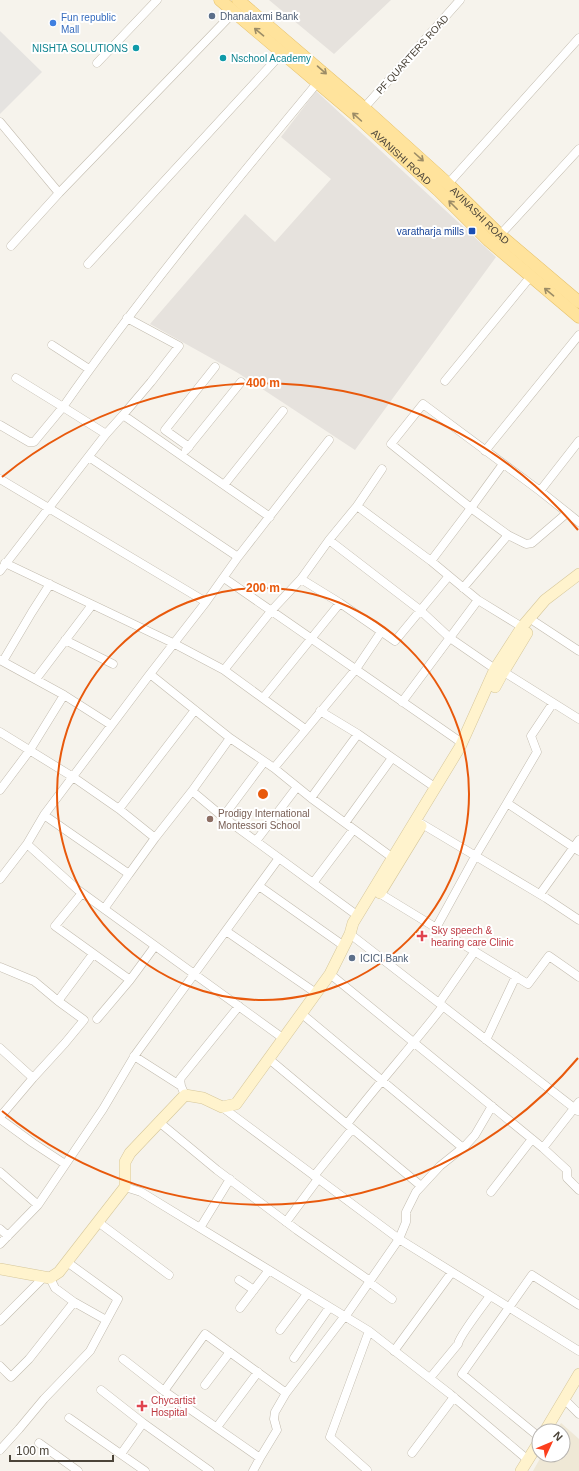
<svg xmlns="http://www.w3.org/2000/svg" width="579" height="1471" font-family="Arial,sans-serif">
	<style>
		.industrial { fill: #e6e2dd }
		.education { fill: #efe8d6 }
		.parking { fill: #e5e3e0 }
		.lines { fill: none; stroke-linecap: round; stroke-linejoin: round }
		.street-casing { stroke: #c2bbae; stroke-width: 9 }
		.secondary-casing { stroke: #d6c79b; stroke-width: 12 }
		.primary-casing { stroke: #e6c16a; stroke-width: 13 }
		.street { stroke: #fff; stroke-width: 8 }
		.secondary { stroke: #fff3cd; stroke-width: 11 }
		.primary { stroke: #ffe39c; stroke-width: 12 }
		.oneway { stroke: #9c8c66 }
		.ring { fill: none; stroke: #e8590c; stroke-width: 2 }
		.service-dot { fill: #5c6f8a; stroke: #fff; stroke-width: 1.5 }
		.shop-dot { fill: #3f7fe0; stroke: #fff; stroke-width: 1.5 }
		.culture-dot { fill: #0f9aa8; stroke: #fff; stroke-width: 1.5 }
		.transit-dot { fill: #1a4fb4; stroke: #fff; stroke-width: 1.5 }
		.education-dot { fill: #8d6e63; stroke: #fff; stroke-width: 1.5 }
		.health-dot { fill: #e0444e; stroke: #fff; stroke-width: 1.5 }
		.labels { text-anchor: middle; stroke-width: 4; stroke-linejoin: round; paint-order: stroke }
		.service-label { font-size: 10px; fill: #4e5e75; stroke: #fff; text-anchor: start }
		.shop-label { font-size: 10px; fill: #366cbe; stroke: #fff; text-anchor: start }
		.culture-label { font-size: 10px; fill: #0d838f; stroke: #fff; text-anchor: end }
		.street-label { font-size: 10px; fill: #4b4439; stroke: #fff }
		.transit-label { font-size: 10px; fill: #164399; stroke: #fff; text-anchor: end }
		.education-label { font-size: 10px; fill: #785e54; stroke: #fff; text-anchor: start }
		.health-label { font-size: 10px; fill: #be3a42; stroke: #fff; text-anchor: start }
		.centre { fill: #e8590c; stroke: #fff; stroke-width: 2 }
		.ring-label { font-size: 12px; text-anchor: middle; font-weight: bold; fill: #e8590c; stroke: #fff; stroke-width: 4; stroke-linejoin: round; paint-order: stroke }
	</style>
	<rect width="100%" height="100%" fill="#f6f3ec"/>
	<path class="industrial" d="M269,0H391L334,54Z
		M316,91L496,257L355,450L238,373L150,324L245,214L275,242L331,179L281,137Z"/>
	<path class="education" d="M561,1423L579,1439V1471H533L542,1455H563V1431H556Z"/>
	<path class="parking" d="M0,31L42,72L0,114Z"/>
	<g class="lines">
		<g class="street-casing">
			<path id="street" d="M97,63L157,0
				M364,108L460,0
				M0,122L59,193
				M448,184L579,38
				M500,235L579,149
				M11,246L59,193L234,12
				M88,264L283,52
				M127,318L179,346L151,382L123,415L270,517
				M52,345L89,369
				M445,381L531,276
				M0,425L29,442H34L63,407L16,378
				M106,434L123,415
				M189,447L165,430L215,367
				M186,450L241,382
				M485,451L579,335
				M89,457L238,557L206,602
				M503,464L471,508L508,535L526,544L532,543L567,513
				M0,479L206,602L150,674L230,738L274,768L311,798L397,861
				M224,485L283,411
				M540,491L579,441
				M357,506L382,469
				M329,540L420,610L450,638L495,669L504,672L579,719
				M238,557L329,440
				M431,561L471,508L391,444L423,404L540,491L579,522
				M5,563L173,643L224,670L305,729
				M0,571L106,434L63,407C142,294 230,188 318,82
				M224,578L462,743
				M301,579L340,603L395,641L448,577
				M463,588L508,535
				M535,622L579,651
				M65,640L113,664
				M0,660L64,695L30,750L0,790
				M3,661L32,612L50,584
				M224,670L272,610L301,579L329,540L357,506L431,561L478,600L522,627
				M150,674L44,815L27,844L78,890L284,1039
				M36,679L92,605
				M64,695L111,725
				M263,698L340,603
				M402,702L478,600
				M320,711L358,734L436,788
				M0,732L73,777L119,809L155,838L192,791
				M230,738L192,791L223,817L358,916
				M274,768L356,669L381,632
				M311,798L358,734
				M507,803L537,752L531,736L553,703
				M119,809L195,710
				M44,815L129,874L155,838
				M223,817L264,762
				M345,823L392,758
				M422,824L546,898L579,920
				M256,841L297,787
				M0,879L27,844
				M313,883L353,830
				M259,886L344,946
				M82,893L55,926L130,980L97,1019
				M379,893L528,984L549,956L579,977
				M540,894L579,840
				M104,909L129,874
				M436,928L476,855L507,803L579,851
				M226,931L316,993
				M350,934L578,1111
				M0,967L34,981L58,1001
				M330,974L543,1148L579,1102
				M130,980L155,946
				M439,1003L475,951
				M302,1014L463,1148
				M486,1040L516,976
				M0,1048L33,1078L0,1117
				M134,1056L181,1086
				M269,1059L421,1186
				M33,1078L65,1043L84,1020L58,1001L93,954
				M185,1095L181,1086L180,1079L239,1006
				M222,1107L399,1239L579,1351
				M0,1119L33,1143L65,1164
				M159,1122L217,1170L297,1230L370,1281
				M347,1124C378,1084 412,1046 443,1006
				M543,1148L567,1170V1178L579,1190
				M0,1172L38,1205
				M314,1176L352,1129
				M125,1187L141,1192L369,1331L450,1394L528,1460
				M491,1192L532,1139
				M98,1222L169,1275
				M286,1222L318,1179
				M200,1228L230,1179
				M0,1229L8,1236
				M0,1244L38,1205L103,1109L135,1055L279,858
				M50,1278L55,1288L74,1302
				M239,1280L254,1290
				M369,1282L392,1299
				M240,1308L269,1270
				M345,1317L399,1239L406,1222V1212L416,1192L440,1166L465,1146L475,1135L492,1106
				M0,1321L44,1277
				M280,1330L307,1294
				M394,1351L452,1272
				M294,1358L329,1308
				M123,1359L164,1391L260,1458L253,1471
				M0,1366L11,1377L29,1359L74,1302L106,1320
				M430,1378L458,1344C459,1337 484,1304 490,1296
				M205,1385L230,1352
				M101,1390L143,1423L210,1471
				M164,1391L205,1334L286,1393
				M564,1399L579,1414
				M69,1418L145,1471
				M217,1427L258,1372
				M539,1437L462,1374L532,1275L579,1305
				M39,1443L78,1471
				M0,1450L19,1429L44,1399L90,1351L118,1299L67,1262
				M412,1453L454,1397
				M121,1454L143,1423
				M260,1458L277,1430L274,1419L275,1412L286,1393L344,1317
				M367,1470L330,1437L369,1331"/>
		</g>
		<g class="secondary-casing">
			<path id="secondary" d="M495,687L501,676L527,633
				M380,893L421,826
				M0,1269L50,1278L59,1272L125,1187V1162L130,1153L185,1095L203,1098L222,1107L236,1104L330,974L350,934L353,923L460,747L495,669L522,627L545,600L579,574
				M545,1431L579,1374
				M521,1471L539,1442"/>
		</g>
		<g class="primary-casing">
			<g id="primary">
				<path id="s1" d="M220,0L358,117L439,191L488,240L579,317"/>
				<path id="s2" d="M238,0L364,108L446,182L500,235L579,302"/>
			</g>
		</g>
		<use href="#street" class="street"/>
		<use href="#secondary" class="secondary"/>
		<use href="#primary" class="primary"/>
	</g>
	<defs><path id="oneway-shaft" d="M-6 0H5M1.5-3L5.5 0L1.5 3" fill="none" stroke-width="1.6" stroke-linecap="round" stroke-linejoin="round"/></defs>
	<g class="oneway">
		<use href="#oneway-shaft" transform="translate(259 32) rotate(-140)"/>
		<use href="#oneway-shaft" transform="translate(322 70) rotate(41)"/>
		<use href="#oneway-shaft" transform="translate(357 117) rotate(-138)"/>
		<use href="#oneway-shaft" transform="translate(419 157) rotate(42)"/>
		<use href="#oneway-shaft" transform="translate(453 205) rotate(-135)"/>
		<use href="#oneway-shaft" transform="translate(549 292) rotate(-140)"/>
	</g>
	<g class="ring">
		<circle cx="263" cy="794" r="206"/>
		<path d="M578 1058A411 411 0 0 1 2 1111M2 477A411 411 0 0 1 578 530"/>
	</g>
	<g class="service-dot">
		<circle cx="212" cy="16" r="4"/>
		<circle cx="352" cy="958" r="4"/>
	</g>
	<circle class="shop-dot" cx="53" cy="23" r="4"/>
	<g class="culture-dot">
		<circle cx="136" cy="48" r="4"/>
		<circle cx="223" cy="58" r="4"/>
	</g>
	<rect class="transit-dot" x="468" y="227" width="8" height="8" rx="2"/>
	<circle class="education-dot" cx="210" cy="819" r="4"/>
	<g class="health-dot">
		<path d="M420 930h4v4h4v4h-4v4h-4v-4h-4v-4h4z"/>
		<path d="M140 1400h4v4h4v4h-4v4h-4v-4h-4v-4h4z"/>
	</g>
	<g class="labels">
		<g class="service-label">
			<text x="220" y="20">Dhanalaxmi Bank</text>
			<text x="360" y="962">ICICI Bank</text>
		</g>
		<g class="shop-label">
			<text x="61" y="21">Fun republic<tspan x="61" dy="12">Mall</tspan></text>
		</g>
		<g class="culture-label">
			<text x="128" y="52">NISHTA SOLUTIONS</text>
			<text x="231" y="62" text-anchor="start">Nschool Academy</text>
		</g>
		<g class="street-label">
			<text transform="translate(412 54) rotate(-48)" y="4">PF QUARTERS ROAD</text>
			<text dy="4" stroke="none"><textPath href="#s1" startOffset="240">AVANISHI ROAD</textPath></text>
			<text dy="4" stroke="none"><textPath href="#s2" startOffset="324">AVINASHI ROAD</textPath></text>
		</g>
		<g class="transit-label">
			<text x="464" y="235">varatharja mills</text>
		</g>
		<g class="education-label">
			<text x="218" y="817">Prodigy International<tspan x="218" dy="12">Montessori School</tspan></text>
		</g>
		<g class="health-label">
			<text x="431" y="934">Sky speech &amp;<tspan x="431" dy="12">hearing care Clinic</tspan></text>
			<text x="151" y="1404">Chycartist<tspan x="151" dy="12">Hospital</tspan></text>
		</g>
	</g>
	<circle cx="263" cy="794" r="6" class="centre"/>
	<g class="ring-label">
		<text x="263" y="387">400 m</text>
		<text x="263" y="592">200 m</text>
	</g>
	<g transform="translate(551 1443) rotate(46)"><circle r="19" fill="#ffffff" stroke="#b7b4b0"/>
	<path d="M0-3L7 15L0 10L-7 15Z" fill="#fc3f1d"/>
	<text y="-6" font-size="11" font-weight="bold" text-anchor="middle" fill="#4b4439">N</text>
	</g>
	<path d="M10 1455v6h103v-6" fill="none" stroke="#4b4439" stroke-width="2"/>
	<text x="16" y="1455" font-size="12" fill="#4b4439" stroke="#ffffff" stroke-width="3" paint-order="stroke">100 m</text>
</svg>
